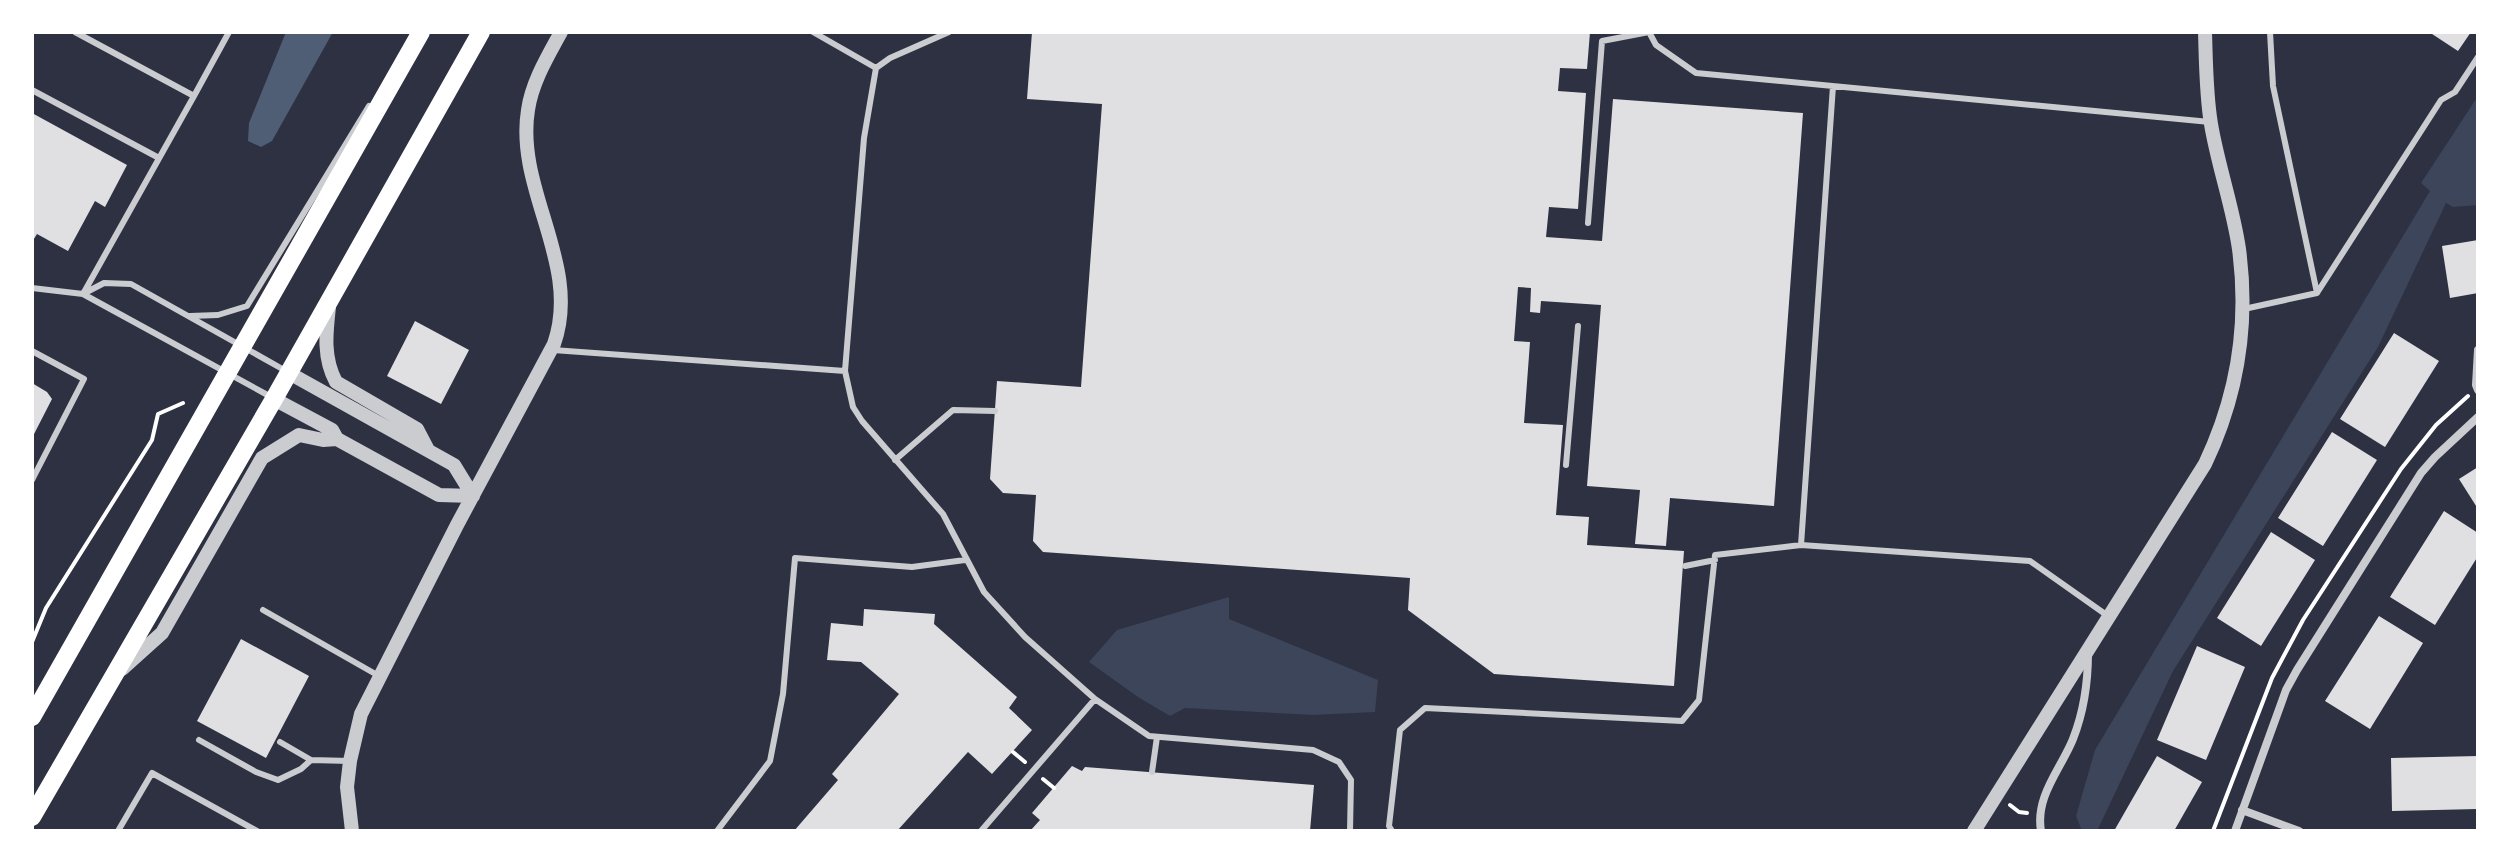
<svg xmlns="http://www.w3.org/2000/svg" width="2510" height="863" font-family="'IBM Plex Sans',sans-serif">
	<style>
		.green { fill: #3c4559 }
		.water { fill: #4f5d75 }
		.building { fill: #e0e0e3 }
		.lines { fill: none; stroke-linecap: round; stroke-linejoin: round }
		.path { stroke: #fff; stroke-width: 4 }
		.service { stroke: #caccd0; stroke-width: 6 }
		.minor { stroke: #caccd0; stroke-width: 8 }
		.tertiary { stroke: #caccd0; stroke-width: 14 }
		.primary { stroke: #fff; stroke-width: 18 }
	</style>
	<rect width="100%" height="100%" fill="#2d3142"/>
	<path class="green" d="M2478,96V205L2453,207L2446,203L2378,347L2173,671L2097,831H2082L2076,816L2095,750L2430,191L2421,183Z
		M1229,597V619L1378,680L1375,712L1313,715L1185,708L1170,716L1138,697L1089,662L1117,630Z"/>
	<path class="water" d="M286,32H333L272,141L261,147L248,141L249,123Z"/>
	<path class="building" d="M1032,32H1590L1587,69L1560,68L1558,91L1586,93L1578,209L1549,207L1546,237L1602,241L1613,99L1803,113L1774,506L1670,498L1666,546L1635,544L1640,490L1587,486L1601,305L1541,301L1540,313L1530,312L1531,288L1518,287L1514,341L1530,342L1524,423L1563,425L1556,515L1589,517L1587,545L1684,551L1674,686L1494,674L1408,610L1410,578L1043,552L1033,541L1036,495L1003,493L990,479L997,381L1081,387L1102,104L1027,99Z
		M2429,32H2471L2458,51Z
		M32,113L127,165L105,207L95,201L68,251L37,234L32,242Z
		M2478,240V293L2450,298L2442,246Z
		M415,321L469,350L441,404L387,376Z
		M2394,333L2439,361L2385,447L2340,419Z
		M32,383L47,392L52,399L32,438Z
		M2332,432L2377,460L2323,546L2278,518Z
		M2478,467V509L2459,479Z
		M2444,511L2478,533V556L2435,625L2390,597Z
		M2271,532L2315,560L2261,646L2217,618Z
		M864,609L935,614L934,624L1017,697L1009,708L1032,730L992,774L968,752L897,831H794L838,780L832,774L899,694L861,662L827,660L831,623L863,626Z
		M2379,616L2423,643L2370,729L2325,701Z
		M241,639L309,676L266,758L197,721Z
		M2197,646L2245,667L2206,760L2157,740Z
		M2157,756L2202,782L2174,831H2114Z
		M2478,756V809L2392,811L2391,758Z
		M1072,766L1082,771L1085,767L1314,785L1310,831H1030L1040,820L1032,813Z"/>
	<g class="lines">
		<path class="path" d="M32,642L46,608L152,440L158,414L183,403
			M1013,752L1025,762
			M1043,779L1054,788
			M2010,805L2019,812L2027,813
			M2213,831L2272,678L2303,620L2401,469L2436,425L2468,396"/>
		<path class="service" d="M813,32L876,68
			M949,32L890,58L876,68L864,138L845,371L853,407L862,421L943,514L984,592L1025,637L1095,699L1149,736L1313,750L1339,762L1351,780L1350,831
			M2270,32L2273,86L2317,293
			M1833,86L1801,545L2030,561L2108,616
			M32,90L159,158
			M194,96L229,32
			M1588,223L1602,41L1649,32L1656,45L1696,73L2210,122
			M32,288L83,294L194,96L75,32
			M2244,309L2317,293L2441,100L2455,92L2478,57
			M190,316L218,315L247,306L369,106
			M553,350L845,371
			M32,351L84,379L32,480
			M273,398L83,294L104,283L131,284L286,371
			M895,460L953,410L995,411
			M1566,465L1578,326
			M1685,566L1715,560
			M263,610L379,676
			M199,740L256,772L278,780L301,769L311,760L350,761
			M280,742L311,760
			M1152,772L1157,737
			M118,831L152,773L257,831
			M717,831L770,761L783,694L795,558L912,567L965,560
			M981,831L1095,699
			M1392,831L1389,826L1400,730L1425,708L1682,721L1699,700L1715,555L1801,545"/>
		<path class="minor" d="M2478,350L2476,385L2478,390
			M2242,810L2299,831
			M2041,831C2035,796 2061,769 2073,739C2084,711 2088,683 2088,653
			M2235,831L2286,690L2297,670L2421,473L2435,457L2478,417"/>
		<path class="tertiary" d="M329,307C326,333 323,358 336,382L417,429L428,450
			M289,373L454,465L473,496
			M274,399L332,430L337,439
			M122,669L162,633L262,458L299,435L323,440L337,439L439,495L473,496
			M352,831L347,787L350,761L361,714L457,525L554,344C582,264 515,190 528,110C532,82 548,56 561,32
			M1974,831L2205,464C2237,397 2249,324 2239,249C2233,207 2218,166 2211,124C2206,94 2206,62 2205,32"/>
		<path class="primary" d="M32,717L421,32
			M32,817L274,399L481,32"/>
	</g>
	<rect width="2510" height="863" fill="none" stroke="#ffffff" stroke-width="68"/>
</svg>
